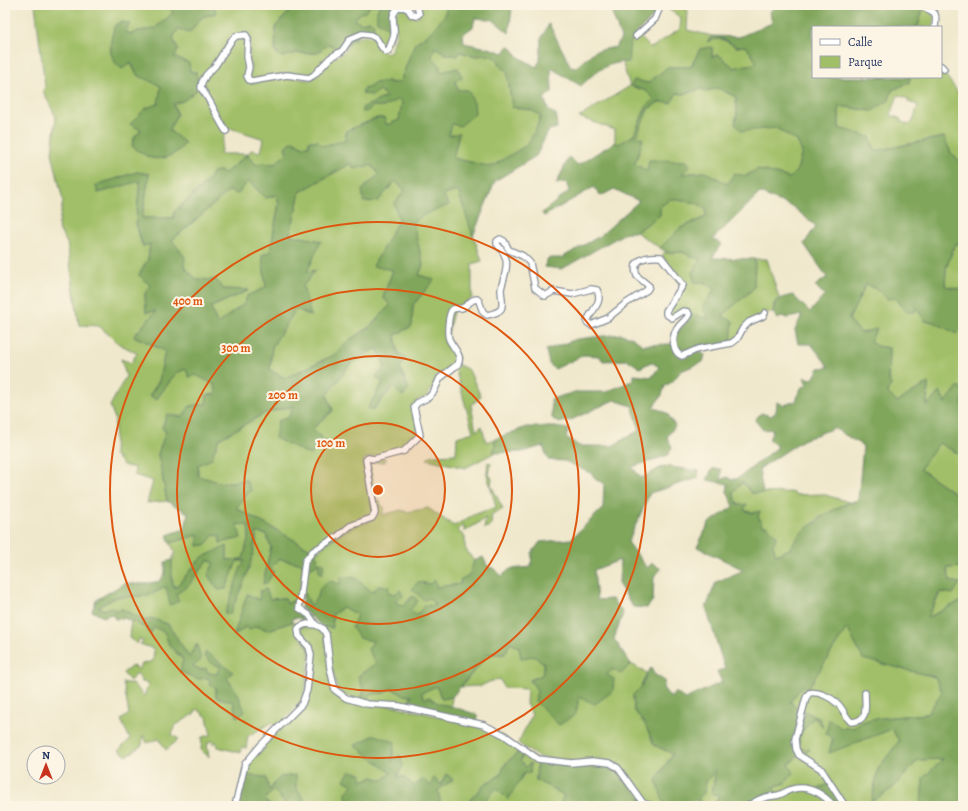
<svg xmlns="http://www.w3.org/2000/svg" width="968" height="811" font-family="Alegreya,serif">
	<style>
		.green { fill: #a1bf67; stroke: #5e7762; fill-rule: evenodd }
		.forest { fill: #80a65c; stroke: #4e6a5d; fill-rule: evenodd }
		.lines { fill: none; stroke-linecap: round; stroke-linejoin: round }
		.minor-casing { stroke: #868c95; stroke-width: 8 }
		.minor { stroke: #fff; stroke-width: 5.5 }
		.ring { fill: none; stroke: #de5710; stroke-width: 2 }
		.centre { fill: #de5710; stroke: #fcf5e5; stroke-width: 2 }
		.ring-label { font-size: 12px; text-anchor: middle; font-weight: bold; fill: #de5710; stroke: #fcf5e5; stroke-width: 4; stroke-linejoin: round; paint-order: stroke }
	</style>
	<rect width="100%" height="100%" fill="#fcf5e5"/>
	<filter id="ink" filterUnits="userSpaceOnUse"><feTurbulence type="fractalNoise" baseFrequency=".025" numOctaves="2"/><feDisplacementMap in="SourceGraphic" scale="8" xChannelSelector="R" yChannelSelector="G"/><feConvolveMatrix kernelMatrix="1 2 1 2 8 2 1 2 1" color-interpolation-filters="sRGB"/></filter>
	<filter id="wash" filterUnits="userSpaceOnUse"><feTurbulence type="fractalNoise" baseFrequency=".012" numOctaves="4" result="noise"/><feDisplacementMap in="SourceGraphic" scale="16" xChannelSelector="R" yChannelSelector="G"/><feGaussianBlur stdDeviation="0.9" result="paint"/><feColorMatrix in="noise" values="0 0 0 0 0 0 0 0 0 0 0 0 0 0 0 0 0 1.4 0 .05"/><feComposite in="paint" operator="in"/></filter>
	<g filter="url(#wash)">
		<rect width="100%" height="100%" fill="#f0e8cc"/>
		<path class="green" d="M35,5H175L171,8L173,13L154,29L138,31L132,34L125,32L130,23L121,22L115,25C110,43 106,56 122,69L130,62L137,75L161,86L159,104L146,108L130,124L141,130L134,138L132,146C138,150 145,156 152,158C165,161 178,153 185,143L169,130L177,114L173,103L183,101L199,88L196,72H190L189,63L174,58L178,50L173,38L178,29L189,33L202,17L216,13L214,5H305L300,8L290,11L276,26L275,52L282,57L297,53H317L328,43L341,50L329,57L313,74L309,77L287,73L253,80L250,79C248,74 251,71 250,66C249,56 249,48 250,38L247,34H236L230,40L214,65L205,74L200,81V88C210,102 215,118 225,133L220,154H248L251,150L261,152L264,139L230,128L228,131L219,118L211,97L203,87V83L207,76L217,67L237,37H245L247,39C246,49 246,56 247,66C247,72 244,74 247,82L252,83L287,77L310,80L316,76L331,60L344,52L351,41L362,36H369L375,39L382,50L386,53L391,51C392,45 395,41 396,35C398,25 390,16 401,8L407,10L411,16L416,17L420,15L419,5H448L446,7L445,15L428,35L415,43L400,82L391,83L388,81L375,83L368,89H363V94L373,95L379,90L386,97L362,108L363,112L368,111L373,106L384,107L399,99L402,103L399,120L387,125L384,118H377L346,131V140L323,146L318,141H309V146H301L293,141L285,147L287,153L275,164L261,163L257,165L248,157V154L225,173L219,171L212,173L208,181L174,212V218H142L149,174L137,172L96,185L99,193L140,180L136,223L142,246L150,244L148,259L139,275L151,286L145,293L146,312L156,311L134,336L165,351L159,381L150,395L156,400L176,373L186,369L189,377L196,375L215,384L216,394L207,395L206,404L190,406L183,417L167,415L162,428L166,431L158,454L167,501L147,503L153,481L134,475L135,468L123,465L114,454L115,419L110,406L126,376L121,359L131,363L137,353L119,344L99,326L79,325L67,243L58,228L63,201L52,153L56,117L43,91L45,86Z
			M371,5H380L377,11L392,30L393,34L386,50L370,33V21L361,23L354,20L361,12L364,13Z
			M669,5H683L688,11L687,30L712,36L708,41C721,37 725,40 736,47L746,46L758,63L734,68L719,55L712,57V47L700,49L691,67H668L648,83L634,81L631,86L646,91L654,99L646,107L634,135L619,145L615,142V130L579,117L630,86L622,62H629L628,51L632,38L639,36L651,48L680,29L681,18L665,6Z
			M923,9L929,11L935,17L933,27H915L918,26Z
			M434,46L446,54L457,56L460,52L476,56L486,55L497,58L502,68L507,70L512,107L531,110L541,116L535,131L527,145L491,167L453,158L459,133L449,137L458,90L455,82L440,72L432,57Z
			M941,69L963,99V164L951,153L943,137L875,151L839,128V106L872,111L892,90L909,83L910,77H941ZM898,95L908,99V102L918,105L913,121L909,125L900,121L901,119L891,115Z
			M718,88L736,97L737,114L735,124L742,130L776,128L797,141L802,152L797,170L790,178L757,169L746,176L728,185L705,172L681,174L647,171L634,164L643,139L636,136L648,109L659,102L677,93L684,94L700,89L706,91Z
			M352,163L354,169L371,165L379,174L362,190L378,201L395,181L405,190L399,219L374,266L393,270L383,297L390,305L370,327L348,341L336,354L285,378L270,370L272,347L296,309L310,315L303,286L315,271L307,272L321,241L290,235L300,192Z
			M248,181L266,198L276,195L279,203L270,252L262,255L266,287L247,296L245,303L217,324L211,307L248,291L222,289L216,280L196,279L184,266L172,240L229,191L238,194Z
			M458,191L482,261L472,264V298L462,306L454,307L447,338L458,357V360L438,377L428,396L416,401L418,435L403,450L364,459V464L373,513L371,517L312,550L236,508L246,480L222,483L197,476L198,465L211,459L219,439L265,413L294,406L289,417L312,429L333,411L327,395L351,363L377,347L385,367L383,382L368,408L372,411L393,387L403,396L409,389L400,368L405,357L398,353L395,335L412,326L413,305L434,280L419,275L423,264L412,222L425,214L449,205L443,195Z
			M670,199L697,203L706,209V217L680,228L660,248L636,232L660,215V207Z
			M963,241V286L959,289L945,286L946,269L954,246Z
			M665,252L668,253L682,252L700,260L692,273L702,282L715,288L709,319L689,318V311L672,316L668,313V311L683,289L662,255Z
			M755,259H767L779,298L774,303L773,313L764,312L731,342L721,316L754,288Z
			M866,284L878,290L887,299L896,297L901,305L916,307L925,321L934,322L957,334L963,328V392L959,387L945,404L940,391L927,406L928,383L897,402L887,392L891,385L888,378L889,348L876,346L869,341L877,330L861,333L849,319Z
			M459,365L469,370L481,397L471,405L476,431L482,426L486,442L495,439L494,453L465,468L427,459L432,455L456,454L457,437L473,432L455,368Z
			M939,443L963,456V499L920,469Z
			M386,458L385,462H369L376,501H380L381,505L385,508L382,515L401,510L407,512L428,508L454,526L473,515L496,507L487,474L488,462L491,463L489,475L492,478L491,485L503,509L492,514L491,525L484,529L486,518L464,532V525L457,530L465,537V548L474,561L469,575L460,580L461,584L436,587L430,584L418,582L437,606L417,615L410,610L412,596L405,605L396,604L395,594L388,592V587L372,593L341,584L319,594L311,607L306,594H303L306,569L319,564H324L316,561L315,554C323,545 342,532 353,527C360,524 367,523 374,519L367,461Z
			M742,482L751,493L791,492L797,495L822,494L849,502L819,518L791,548L776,555C771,541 763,530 758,516L760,512C744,515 739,507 733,493Z
			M236,524L248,525L249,536L243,559L227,560V547L201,558L175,588C170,577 170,563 175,552L170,543L198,535L205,544L213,535L220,536V543L240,538Z
			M256,533L266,534L271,547L263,584L274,571L269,568L280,559L303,564L299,598L286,604L285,598L259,600L235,635L247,626H256L268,630L292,622V623L301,624V618L308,616L313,623L297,628L308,647L310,655L305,689L301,703L277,727L271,723L248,736L246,748L241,747V753L218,747L216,741L213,744L212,740L207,744L209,757L201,750L202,737L211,735L207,717L197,709L194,714L176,725L172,735L179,739L166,750L159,739L147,743L143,735L142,745L127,756L119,750L130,739L121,720L129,714L123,682L134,685L144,696L149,683L142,682L137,673L130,681L123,673L132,666L139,669L142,664L153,661L154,649L140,644L143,642L140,638L137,644L129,638L131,621L147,628L150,634L154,627L166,633L169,645L183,660L209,678L216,688V697L233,702L238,694L227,678L232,672L204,655L212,664L220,666L217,674L208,673L193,666L197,645L189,658L168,624L145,621L122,609C114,611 106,611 99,607L116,597L148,596L166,587L179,601L176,594L188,586L208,560L214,563L208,575L218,590L237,561H246L225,613L256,542Z
			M963,567V600L927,618L941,592L960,583L950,581L947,568Z
			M343,607L357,615L373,641L377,663L360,700L346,696L337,689L323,627L332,615Z
			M315,626L321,630L325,635L333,691L345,700L398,707L484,727L503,736L521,750L506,763L499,776L486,783L467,803L461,806H441L438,790L453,780L446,774L440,785L430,787L414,786L404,777H396L392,761L375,735L356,745L391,773L383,780L373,777L353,785L355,802L352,806H298L305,801L296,788L269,790L244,775L247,764L262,746L304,705L313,655L300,636V630L302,627Z
			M847,627L863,659L935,677L942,692L927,714L871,719L858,724L853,728H841L833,739L829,752L892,729L899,741L878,769L872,801L893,788L918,760L944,759L923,778L921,806H858L846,805L822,768L803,755L809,750L801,752L798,748L800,734L814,717L822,726L819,718L801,710L790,702L803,685L807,690Z
			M510,643L519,647L545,663L542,675L530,680L537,690L579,696L607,675L612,669L621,674L631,664L647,673L641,687L633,695L634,710L645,724L654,745L673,754L656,780L665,806H658L644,802L571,761L538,757L518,743L532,715L526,704L527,689L504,688L500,679L489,682L481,686L461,687L488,654H505Z
			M436,686L442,699L452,697L451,706L439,704L429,697L425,699L421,693Z
			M391,688L403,695L412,696L407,706L366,702L371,694L384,693Z
			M525,752L537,760L536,780L564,795L559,806H480L496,788L508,800L524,773H530V763L526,767L520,761Z
			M798,756L820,770L829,784L819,790L809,787L777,794L773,787L785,783L794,773L788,765Z
			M716,768L712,794L719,795L714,806H704V804L698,799L704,793L706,782Z
			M275,789L287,806H271L264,800Z
			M800,789L817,793L832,806H763L765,800Z"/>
		<path class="forest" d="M175,5H214L216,13L202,17L189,33L178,29L173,38L178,50L174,57L189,63L190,72H196L199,88L183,101L173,104L177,114L169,130L185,143C178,153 165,161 152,158C145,156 137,150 132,146L134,138L141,130L130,124L146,108L158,104L161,86L137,75L131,62L122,69C106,56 110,43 115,25L121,22L130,23L125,32L132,34L138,31L154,29L173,13L171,8Z
			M305,5H371L364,13L361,12L354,20L361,23L370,21L373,23L374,29L370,33L362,32L341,50L328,44L317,53H297L282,57L275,52L276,26L290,11L300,8Z
			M380,5H400L394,9L392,30L377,21V11Z
			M448,5H516L512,8L509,33L493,20L475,18L473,27L463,34L464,43L492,49L504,53L509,45L519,57L536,67L540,61L541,39L549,24L571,67L575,68L595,51L616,47L621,38L609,5H653L658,8C646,32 626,30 629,62C607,62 596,71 581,86L551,68L552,92L544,98L549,111L556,114L557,128L549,130L536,156L495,181L473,236L458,191L443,195L449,205L425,214L413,222L423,265L419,275L434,280L413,305L412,326L395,335L398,353L406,357L400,368L409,389L402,396L393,387L371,411L368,408L383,382L376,377L385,367L377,348L351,363L327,395L333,410L312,429L326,441L310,455L275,438L278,421L289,417L293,406L265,413L219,439L211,459L198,465V476L222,483L246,480L251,490L236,508L312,550L303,564L280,559L270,568L274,571L267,583L263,584L271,547L266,534L256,533C255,562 241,588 230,614H225L241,567L245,561H237L226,589L218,590L208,575L214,563L208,560L188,586L176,594L179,601L170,605L166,587L148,596L116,597L99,607L104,610L110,607L116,610L122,609L145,621L151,618L168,624L189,657L197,644L201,660L193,666L201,670L206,668L208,673L217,674L220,666L212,664L204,655L206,652L233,672L227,678L238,694L245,712L237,717L233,702L216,697V688L210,684L209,678L198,679L180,672L183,659L169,645L165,633L154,627L150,635L147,628L124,618L115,619L112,614L103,617L92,611L96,600L125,583L144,584L160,581L165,573V562L172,560V582L175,588L201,558L227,546V560L243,559L249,536L248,525L237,524L241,538L220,543V536L214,535L205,545L198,546V535L170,543L167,535L185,529L188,513L167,501L158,454L166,431L162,428L167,414L182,417L190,406L206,404L207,395L216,394L215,385L196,375L189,377L186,369L176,373L156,400L150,395L159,381L165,351L134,336L156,311L146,312L145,293L151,286L139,275L148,259L150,244L143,246L136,223L140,181L98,193L96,185L137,172L149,174L142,218H174V212L208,181L212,172L219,171L225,173L248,154V157L257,165L261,163L275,164L287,153L285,147L293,141L301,146H309V141H318L323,146L346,140V131L377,118H384L387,125L399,120L402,103L399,99L383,107L373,106L368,111L363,112L362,108L386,97L379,90L373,95L363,94V89L368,88L375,83L388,81L391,83L400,82L415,43L428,35L445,15L446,7ZM435,47L446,54L458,56L460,52L476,56L486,55L497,58L502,68L507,70L512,107L531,110L541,116L535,131L527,145L491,167L453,158L459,133L449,136L452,124L460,126L475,114L474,103L468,90H458L455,82L462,77L458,68L440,72V65L432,57ZM351,163L354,169L371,165L379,174L362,190L364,202L378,201L395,181L405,190L394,204L399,219L373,266L393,270L383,297L390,305L370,327L348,341L336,354L285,378L270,370L272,347L296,309L311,316L303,286L316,270L307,272L321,241L290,235L300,192ZM248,181L266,198L276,195L279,203L270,252L262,255L266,287L247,296L245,303L217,324L211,307L249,290L223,289L216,280L196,279L184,266L185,257L172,240L229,191L238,194Z
			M776,5H918L923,9L918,26L915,27H813V77H910L909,83L892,90L889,100L872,111L839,106V128L870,137L875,151L944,137L951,153L963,164V241L954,246L946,269L945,286L959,289L963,286V328L957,334L934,322L925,321L916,307L915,312H907L901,305L896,298L887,299L878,290L866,284L849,319L861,333L877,329L870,341L876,346L889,348L888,378L891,385L887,392L897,402L928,383L927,406L940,391L945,403L959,386L963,392V456L939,443L920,469L963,499V567L947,568L950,581L960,583L953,594L940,592L927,618L963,600V806H921L923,778L943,759L918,760L893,788L871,802L878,769L899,741L892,729L829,753L833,739L826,734L829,719L841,728H853L858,724L871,719L927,714L942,692L935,677L863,659L847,628L807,690L803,685L790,702L801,710L794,739L798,756L788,765L794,772L785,783L773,787L777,794L760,797L743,806H714L719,795L712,794L716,769L706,782L704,793L698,799L704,804V806H699L695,800L686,806H677L679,803L674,804L673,806H665L656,780L673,754L654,745L645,724L634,710L633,695L641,687L647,673L651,668L654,674L665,681L663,688L671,698L675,692L685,699L722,682L717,671L725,669L706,608L716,582L744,570L697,547L709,523L734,506L727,492L728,484L707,480L712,469H721V480L727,477L732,480L740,477L778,447L769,440L773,429L763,430L755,420L761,413L771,416L776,412L777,402L784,405L796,401L801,388L807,385L804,377L813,379L819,368L829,367L811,344H798L795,330L802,315L787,318L782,316L778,319L773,313C775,297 778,299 793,295L810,312L825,295L815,286L827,277L804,244L816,226L793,207L760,193L713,239L721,244L712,258L755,259L754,288L722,316L733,321L731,342L680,354L676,344L677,331L694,314L708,319L702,307L715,289L702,282L695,283L692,273L700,260L682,252L668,253L660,248L680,228L706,217V209L697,203L670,199L660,207V215L636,232H627L562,269L544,267L548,258H561L600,236L639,201L614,189L601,196L594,187L544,216L542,213L569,191L566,182L556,184L569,157L578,165L615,142L619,144L634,135L646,107L654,99L646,91L631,86L634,80L648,83L668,67H691L700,49L712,47V57L719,55L734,68L757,63L746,46L736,47C723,38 721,36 707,42L712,36L739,37L772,23L770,12ZM718,88L736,97L737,114L735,124L742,131L776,128L797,141L802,152L797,170L790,178L757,169L746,176L734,173L728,184L705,172L682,174L690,166L687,161L649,160L647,171L635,164L643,139L637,136L648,109L659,102L671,103L677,93L684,94L700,89L706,91ZM834,428L863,446L858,500C846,503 823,513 816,523C806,525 795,539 791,548L776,555L773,545L777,536L767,526H762L758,516L760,511L752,513L744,510L747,504L738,505L733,493L742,482L751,493H763L759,469L803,440Z
			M621,334L631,337L643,345L672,344L682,358L699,351L705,355L703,362L681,371L672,382L665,386L662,395L653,407L667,413L675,426L667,437L672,447L668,455L632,467L641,478L664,466L699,471L698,478L650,493L628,542L647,568L652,563L661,569L654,577L653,600L647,608L633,607L619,585L620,560L594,570L597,600L612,599L623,613L614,639L631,664L621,674L612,669L607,675L614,679L613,691L595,704L579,697L576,714L559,725L535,701L537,690L530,680L542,675L544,663L533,656L521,658L519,647L510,643L505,654H488L452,697L442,699L436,686L421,693L425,699L429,697L439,704L451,706L478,715L477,722L407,706L412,696L403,695L391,688L385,693L371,694L366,702L360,700L364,692L358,676L376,663L368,650L373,641L359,638L352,627L357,615L343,607L332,615L333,628L323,627L301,608L303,594H306L311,606L319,594V590L328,580L340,584L341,577L356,578L372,592L380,585L389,587L388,592L395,594L400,590L403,596L396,601L397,604L405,605L413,596L418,601L410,610L417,615L425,605L436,606L429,598L424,600L412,589L418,582L430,584L435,580L436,587L461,584L460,580L469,575L474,561L483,557L488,567L493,568L502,576L510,569L531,567L532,553L540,542L571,539L603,508L604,483L596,480L592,474L565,461L548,460L543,446L522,452L494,453L495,439L526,427H555L569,429L566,437L579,446H612L640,430L632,406L614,400L571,420L559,423L552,418L551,399L575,392H606L634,380V375L652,377L659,367L651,362L640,368L628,360L603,361L599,356L584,355L555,369L549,364L546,350L577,339Z
			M319,549L315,554L318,558L316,561L324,564L322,575L319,572V564L306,569C307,560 311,554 319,549Z
			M266,589L270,599L285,598L287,604L299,598L297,609L308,616L301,618H292V622L268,630L256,626L249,630L247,626L234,635L247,594L259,600L260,591Z
			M805,711L819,718L823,728L814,717L800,734L798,748L801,752L802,748L810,749L803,755C790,748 802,722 805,711Z
			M375,735L395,742L392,761L400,755L403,766L397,777H403L414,786L423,779L430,786L434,778L441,785L446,774L453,780L438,790L441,806H352L355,802L346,798V792L353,785L344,780L350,771L362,774V781L373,777L383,780L391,773L355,745Z
			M521,750L525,752L520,761L526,767L531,763L530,773H524L508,800L496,788L480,806H461L467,803L486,783L499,776L506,763Z
			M537,760L609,764L617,770L647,806H559L564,795L536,780Z
			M244,775L266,777L269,790L280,777L296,775V788L305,801L298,806H287L274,790L264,800L271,806H237Z
			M829,784L843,806H836L819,790L820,787Z"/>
	</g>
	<g filter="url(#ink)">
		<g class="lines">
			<g class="minor-casing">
				<path id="minor" d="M920,5C932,14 938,7 935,27
					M636,36L655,19L659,9L664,5
					M941,66L944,69
					M226,131C216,116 212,102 201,88L202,82L206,75L215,66L231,41L236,36L246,35L248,39L247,57L249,67L247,76L249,80L252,81L287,75L309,78L314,75L330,58L342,51L350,39L362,34L370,35L376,38L383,49L386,52L389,50C390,44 394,39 394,34C395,21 388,15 401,6L408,9L412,15L416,16L419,14L417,5
					M316,625L309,615L299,608L305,561L313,551L338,536L350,526L372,518L375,513L366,460L368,458L374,459L404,451L420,435L414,407L417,403L429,397L434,391L440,378L458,364C463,355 452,347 449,339C447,334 448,312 453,309C455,308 458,308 462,308C468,306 470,299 477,299L479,301L483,312L487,315C492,314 498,313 501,309C504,304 501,296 501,290C501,287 503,282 504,278C508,264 508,256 497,244V241L500,239L504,241L509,250L523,256L530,263L535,288L545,296L554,291L572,294L591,289L597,290C604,303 590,311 587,322L591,325L608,318L625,304L647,290L649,286L637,276C630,258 648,256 661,257L683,285L666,311V314L672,318L683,311L688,312L689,314C687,320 680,323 677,329C671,337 673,353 682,356L698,349L732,343L737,339L743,328L749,322L763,316L765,313
					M235,806L245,764L261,745L302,704L307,690L311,655L309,647L299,636L298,629L301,626L307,624L316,625L322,628L326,634L330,668L335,690L346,698L367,704L399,706L484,725L504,735L538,759L571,763L592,761L610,763L618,768L643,803L653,806
					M747,806C753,803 760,798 767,797C771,796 775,796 779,795C784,793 788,790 793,789C810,785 823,794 834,806
					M845,806L821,769L799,755L796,749L795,739L806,698L809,693C818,691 831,697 838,704C843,709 845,716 851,722C869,722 865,706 865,693"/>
			</g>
			<use href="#minor" class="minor"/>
		</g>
	</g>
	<circle cx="378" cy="490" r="67" fill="#de5710" fill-opacity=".12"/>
	<g class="ring">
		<circle cx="378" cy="490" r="67"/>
		<circle cx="378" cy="490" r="134"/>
		<circle cx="378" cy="490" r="201"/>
		<circle cx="378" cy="490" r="268"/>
	</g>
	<circle cx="378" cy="490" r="6" class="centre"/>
	<g class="ring-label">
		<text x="188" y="305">400 m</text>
		<text x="236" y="352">300 m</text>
		<text x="283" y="399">200 m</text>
		<text x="331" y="447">100 m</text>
	</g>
	<rect width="968" height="811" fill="none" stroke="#fcf5e5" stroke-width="20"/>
	<rect x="812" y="26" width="130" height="52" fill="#fcf5e5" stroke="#a2a6af"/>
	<rect x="820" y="39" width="20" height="6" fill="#ffffff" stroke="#a2a6af"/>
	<text x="848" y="46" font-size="12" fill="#1b2f5e">Calle</text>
	<rect x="820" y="56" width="20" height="12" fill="#a1bf67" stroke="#a2a6af"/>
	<text x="848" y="66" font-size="12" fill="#1b2f5e">Parque</text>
	<g transform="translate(46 765)"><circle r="19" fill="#fcf5e5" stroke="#a2a6af"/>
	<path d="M0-3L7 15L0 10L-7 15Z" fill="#c8321e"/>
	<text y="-6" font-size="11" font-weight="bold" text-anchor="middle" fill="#1b2f5e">N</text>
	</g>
</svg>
